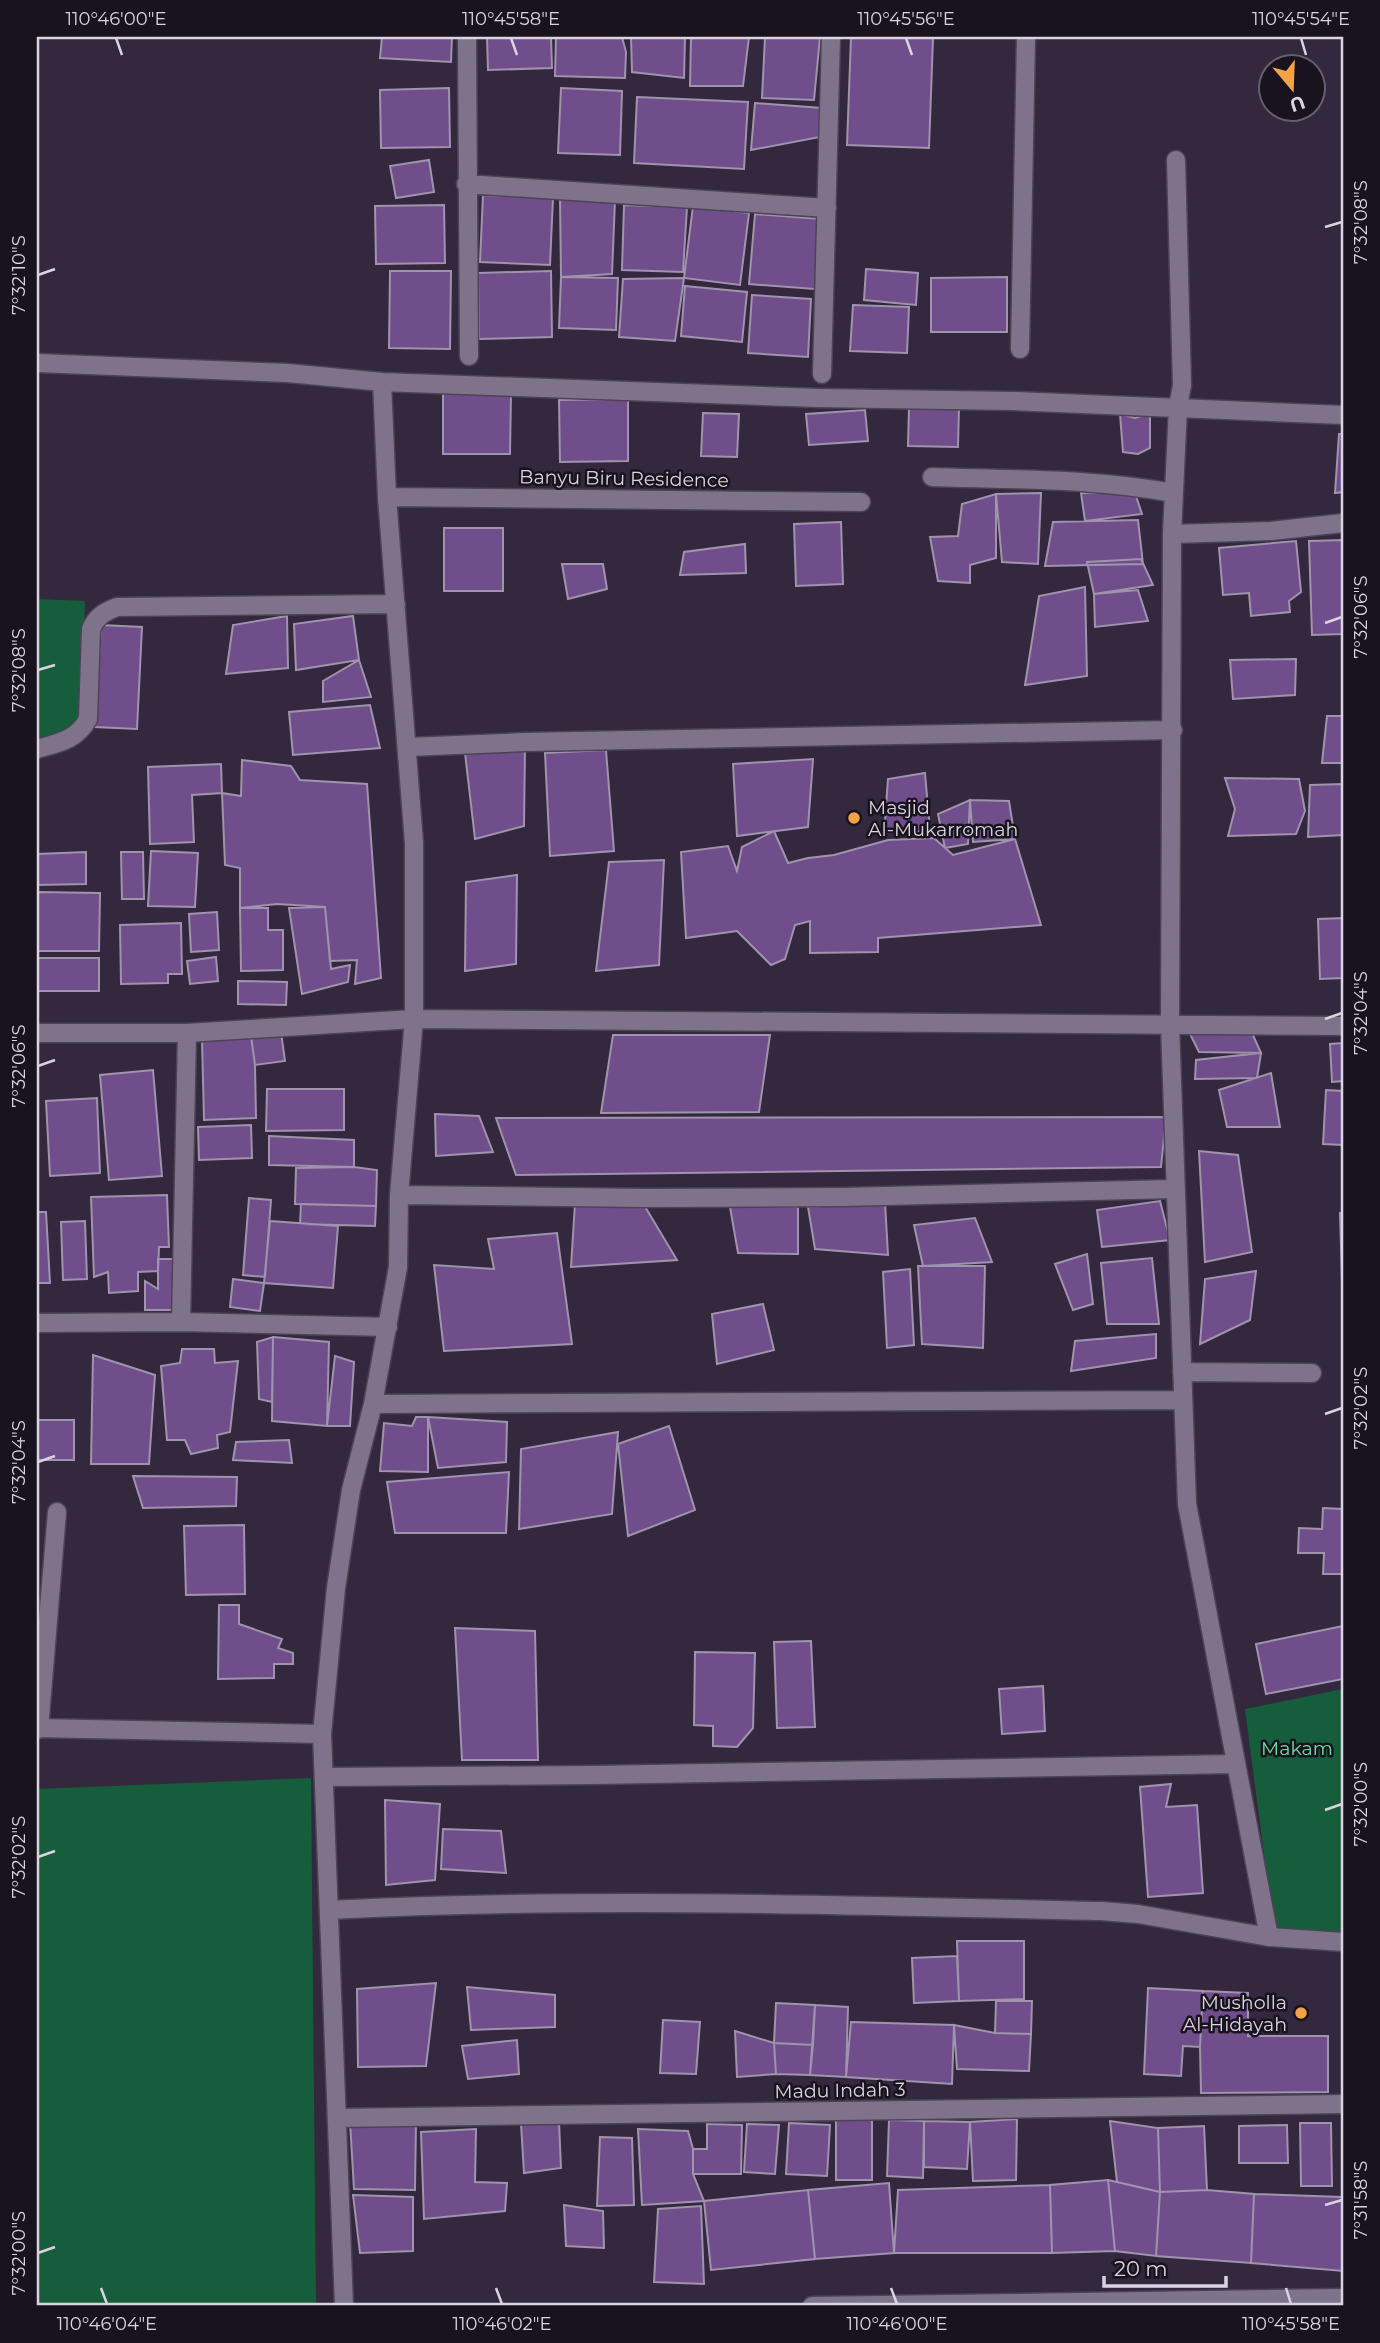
<svg xmlns="http://www.w3.org/2000/svg" width="1380" height="2343" font-family="Montserrat,sans-serif">
	<style>
		.green { fill: #165d3c }
		.building { fill: #6f4e8b; stroke: #a093ad; stroke-width: 2 }
		.lines { fill: none; stroke-linecap: round; stroke-linejoin: round }
		.street-casing { stroke: #4d4355; stroke-width: 21 }
		.street { stroke: #7f738b; stroke-width: 18 }
		.ticks { fill: none; stroke: #dad3e1; stroke-width: 2.5 }
		.poi-dot { fill: #f5a246; stroke: #18131d; stroke-width: 2.5 }
		.labels { text-anchor: middle; stroke-width: 5; stroke-linejoin: round; paint-order: stroke }
		.street-label { font-size: 19px; fill: #dad3e1; stroke: #18131d }
		.poi-label { font-size: 19px; fill: #dad3e1; stroke: #18131d; text-anchor: start }
		.park-label { font-size: 19px; fill: #70dea4; stroke: #18131d }
		.neatline { fill: none; stroke: #dad3e1; stroke-width: 2.5 }
		.ticks-label { font-size: 18px; text-anchor: middle; fill: #dad3e1 }
	</style>
	<rect width="100%" height="100%" fill="#33283d"/>
	<path class="green" d="M37,599L85,601L82,718L74,730L37,744Z
		M1343,1689V1931H1283L1273,1923L1245,1709Z
		M311,1778L316,2306H37V1789Z"/>
	<path class="building" d="M382,37H452L451,62L380,58Z
		M487,37H551L552,68L488,70Z
		M556,37H622L626,52L625,78L555,76Z
		M631,37H685L684,78L632,72Z
		M691,37H749L743,86H690Z
		M765,37H820L814,100L762,98Z
		M851,37L933,38L929,148L847,145Z
		M449,88L450,147L381,148L380,90Z
		M561,88L622,91L620,155L558,153Z
		M637,97L748,102L744,169L634,163Z
		M755,103L822,108L820,137L751,150Z
		M429,160L434,192L396,198L390,166Z
		M483,195L553,198L550,265L480,262Z
		M560,199L615,200L612,274L561,277Z
		M444,205L445,263L376,264L375,206Z
		M624,205L687,207L683,272L622,270Z
		M693,206L749,213L740,285L684,278Z
		M755,214L821,219L815,289L749,284Z
		M866,269L918,273L916,305L864,300Z
		M390,271H451L450,349L389,348Z
		M551,271L552,337L479,339L478,273Z
		M561,277L618,278L616,330L559,328Z
		M1007,277V332H931V278Z
		M684,278L675,341L619,337L623,279Z
		M685,286L747,292L742,342L681,336Z
		M752,295L811,299L808,357L748,353Z
		M853,305L909,307L907,353L850,351Z
		M443,393H511L510,454H443Z
		M628,399V461L560,462L559,400Z
		M909,407H959L958,447L908,446Z
		M865,410L868,441L809,445L806,414Z
		M703,413L739,414L737,457L701,456Z
		M1150,413V448L1138,454L1123,452L1120,414L1135,418Z
		M1339,434H1343V492L1335,493Z
		M1041,493L1038,564L1002,562L996,494Z
		M1081,493H1135L1142,514L1085,521Z
		M996,494V558L970,565V583L938,581L930,537L958,536L962,504Z
		M1138,520L1143,564L1045,566L1053,522Z
		M841,522L843,584L796,586L794,524Z
		M444,528H503V591H444Z
		M1343,540V634L1312,635L1309,541Z
		M1296,541L1301,592L1289,601L1290,612L1251,616L1249,593L1223,595L1219,548Z
		M745,544L746,573L680,575L684,552Z
		M1141,559L1153,585L1094,594L1087,562Z
		M562,564H603L607,589L568,599Z
		M1085,587L1087,676L1025,685L1039,596Z
		M1138,590L1148,621L1095,627L1094,594Z
		M287,616L288,668L226,674L233,625Z
		M353,616L359,660L296,670L294,624Z
		M101,625L142,627L137,729L95,727Z
		M1296,659L1295,695L1233,699L1230,660Z
		M359,660L371,697L323,702V681Z
		M370,705L380,748L293,755L289,712Z
		M1327,716H1343V763H1322Z
		M525,745L524,826L475,839L465,753Z
		M606,750L614,851L550,856L545,753Z
		M813,759L808,827L737,836L733,764Z
		M242,760L291,766L300,780L367,784L381,978L355,984L357,960L330,961L325,907L277,904L240,908V868L225,865L222,793L241,796Z
		M221,764L222,793L192,795L194,842L150,844L148,767Z
		M925,773L930,831L884,833L888,779Z
		M1225,778L1299,779L1305,811L1296,834L1228,836L1235,809Z
		M1343,784V835L1308,837L1310,785Z
		M970,800L1009,801L1015,839L973,842Z
		M970,800L968,844L945,848L938,814Z
		M774,831L788,863L808,858L834,855L888,840L934,838L953,855L1015,839L1041,925L878,938V952L810,953V921L795,925L785,959L771,965L737,931L686,938L681,852L728,846L737,871L742,847Z
		M151,851L198,853L195,907L148,906Z
		M86,852V884L37,885V854Z
		M121,852H143L144,899H122Z
		M664,860L659,965L596,971L609,862Z
		M517,875L516,964L465,971L466,882Z
		M37,892L100,893L99,951H37Z
		M325,907L331,969L350,965L348,982L302,994L289,908Z
		M240,908H268V930H283V970L241,971Z
		M217,912L219,950L191,952L189,914Z
		M1343,918V978L1320,979L1318,919Z
		M181,923L182,974H168V983L121,984L120,925Z
		M216,957L218,981L190,984L187,961Z
		M37,958H99V991H37Z
		M238,981L287,982L286,1005L238,1004Z
		M281,1032L285,1061L255,1065L251,1036Z
		M1252,1033L1261,1053L1199,1052L1190,1034Z
		M613,1035H770L759,1112L601,1113Z
		M251,1036L255,1065L256,1118L204,1120L202,1040Z
		M1343,1043V1081L1332,1082L1330,1044Z
		M1261,1053L1257,1078L1195,1079L1196,1060Z
		M153,1070L162,1176L109,1180L100,1075Z
		M1271,1073L1280,1127H1227L1219,1090Z
		M267,1089H344V1130L266,1131Z
		M1326,1090L1343,1091V1145L1323,1144Z
		M97,1098L100,1173L50,1176L46,1101Z
		M435,1114L479,1116L493,1152L436,1156Z
		M1166,1117L1161,1167L516,1175L496,1118Z
		M251,1125L252,1158L199,1160L198,1127Z
		M269,1136L354,1140V1167L269,1165Z
		M1199,1151L1238,1155L1252,1252L1205,1262Z
		M354,1167L377,1170L376,1206L295,1204L296,1168Z
		M167,1195L169,1247H159L158,1271L138,1272V1291L109,1293L108,1272L94,1277L91,1197Z
		M249,1198L271,1200L265,1277L243,1275Z
		M1160,1201L1170,1240L1102,1247L1097,1210Z
		M885,1202L888,1255L815,1249L808,1207Z
		M575,1203L644,1205L677,1260L571,1267Z
		M301,1204L376,1206L375,1226L300,1224Z
		M730,1207H798V1254L738,1253Z
		M37,1212H46L50,1283H37Z
		M1340,1213H1343L1342,1281Z
		M975,1218L992,1262L923,1266L914,1225Z
		M85,1221L87,1279L63,1280L61,1222Z
		M270,1221L338,1226L333,1288L264,1283Z
		M557,1233L572,1344L444,1351L434,1265L494,1269L488,1239Z
		M1087,1254L1093,1304L1073,1310L1055,1264Z
		M1152,1258L1159,1324H1107L1101,1263Z
		M158,1259H178L177,1310H145V1281L158,1289Z
		M918,1266H985L983,1348L922,1344Z
		M910,1269L914,1345L887,1348L883,1272Z
		M1256,1271L1250,1320L1200,1344L1205,1279Z
		M233,1279L264,1283L260,1311L230,1307Z
		M763,1304L774,1350L717,1364L712,1314Z
		M1156,1334V1358L1071,1371L1075,1341Z
		M273,1337L329,1342L327,1426L272,1421Z
		M273,1337L272,1402L259,1399L257,1342Z
		M182,1349H214L215,1363L238,1361L230,1432L217,1435L218,1448L191,1454L185,1440H167L161,1366L180,1363Z
		M93,1355L155,1375L149,1464H91Z
		M335,1356L354,1362L350,1426H327Z
		M416,1417H428V1472L380,1471L384,1423L412,1426Z
		M428,1417L507,1422L506,1462L438,1468Z
		M37,1420H74V1460H37Z
		M669,1426L695,1510L628,1536L618,1444Z
		M618,1432L612,1514L519,1529L521,1449Z
		M289,1440L292,1463L233,1460L236,1442Z
		M509,1472L506,1533H395L387,1482Z
		M133,1476L237,1477L236,1506L143,1508Z
		M1323,1508L1343,1509V1574H1323L1324,1553H1298L1299,1528L1322,1529Z
		M244,1525L245,1594L186,1595L184,1526Z
		M219,1605H239V1624L282,1639L278,1648L293,1653V1664H274V1678L218,1679Z
		M1343,1626V1679L1266,1694L1256,1644Z
		M455,1628L535,1631L538,1760H462Z
		M811,1641L815,1727L777,1728L774,1642Z
		M695,1652L755,1653L753,1728L737,1747L713,1746V1726L694,1725Z
		M1043,1686L1045,1731L1002,1734L999,1689Z
		M1171,1784L1166,1807L1197,1805L1203,1893L1148,1897L1140,1787Z
		M385,1800L440,1804L435,1880L386,1885Z
		M443,1829L501,1831L506,1873L441,1869Z
		M957,1941H1024V1999L959,2001Z
		M957,1956L959,2001L914,2003L912,1958Z
		M436,1983L426,2066L358,2067L357,1989Z
		M467,1987L555,1995V2027L471,2030Z
		M1148,1988L1203,1991L1200,2047L1183,2046L1181,2076L1144,2074Z
		M1203,1991L1248,1993V2036H1328V2092L1201,2093L1200,2047Z
		M996,2001H1032L1031,2034L995,2033Z
		M776,2003L815,2005L813,2045L774,2043Z
		M815,2005L848,2007L846,2077L810,2075Z
		M663,2020L700,2022L696,2074L660,2073Z
		M851,2022L954,2025L952,2084L846,2077Z
		M954,2025L995,2033L1031,2034L1029,2071L957,2069Z
		M735,2031L774,2043L776,2074L737,2077Z
		M517,2040L519,2074L468,2079L462,2046Z
		M774,2043L813,2045L810,2075L776,2074Z
		M836,2119H872V2180H836Z
		M1017,2119L1016,2180L973,2181L970,2122Z
		M889,2120L924,2121L923,2178L887,2176Z
		M924,2121L970,2122L967,2169L924,2167Z
		M1110,2121L1158,2128L1160,2192L1117,2182Z
		M350,2122H416L415,2190L354,2189Z
		M559,2122L561,2168L524,2173L521,2124Z
		M789,2123L830,2125L827,2176L786,2174Z
		M1300,2123H1331L1332,2186H1301Z
		M707,2124L742,2125L741,2174H693V2149H707Z
		M747,2124L779,2125L775,2174L744,2172Z
		M1287,2125L1288,2163H1239V2126Z
		M1204,2126L1207,2190L1160,2192L1158,2128Z
		M476,2129L475,2182L507,2183L505,2211L424,2219L421,2132Z
		M638,2129L688,2131L693,2149V2174L704,2201L642,2205Z
		M600,2137L632,2138L634,2205L597,2206Z
		M1108,2180L1160,2192L1156,2256L1115,2251Z
		M1108,2180L1115,2251L1052,2253L1050,2185Z
		M889,2183L894,2253L815,2259L808,2190Z
		M1050,2185L1052,2253H894L898,2190Z
		M808,2190L815,2259L711,2270L704,2201Z
		M1207,2190L1254,2194L1251,2263L1156,2256L1160,2192Z
		M1254,2194L1343,2197V2271L1251,2263Z
		M353,2195L413,2197V2251L360,2253Z
		M564,2205L603,2211L604,2248L566,2246Z
		M701,2206L704,2284L654,2282L658,2209Z"/>
	<g class="lines">
		<g class="street-casing">
			<path id="street" d="M467,37L469,356
				M466,184L827,208
				M1020,349L1026,37
				M37,363L288,373L382,382L818,398L1013,401L1343,415
				M822,374L831,37
				M932,477C1012,480 1094,478 1173,493
				M387,497L861,502
				M1343,523L1271,531L1172,534L1170,1025L1187,1504L1269,1937L1343,1942
				M1172,534L1178,407L1182,385L1176,160
				M408,747L525,742L1173,730
				M37,749C58,743 77,740 88,719L91,629C96,617 104,612 117,607L396,604
				M37,1033H187L414,1019L1343,1026
				M399,1195L644,1198L844,1197L1175,1189
				M181,1322L187,1033
				M37,1323L181,1322L388,1327
				M1182,1372L1312,1373
				M373,1404L1183,1400
				M37,1728L322,1734
				M39,1729L57,1512
				M324,1777L593,1775L1236,1764
				M329,1910C587,1897 844,1905 1101,1911L1138,1914L1269,1937
				M337,2118L1343,2104
				M344,2306L322,1734L336,1588L351,1490L373,1404L398,1267L399,1195L414,1019V843L387,497L382,382
				M812,2306L1343,2298"/>
		</g>
		<use href="#street" class="street"/>
	</g>
	<path class="ticks" d="M116,38L122,55M511,38L517,55M906,38L912,55M1301,38L1306,55M1325,227L1342,222M38,275L55,269M1325,623L1342,617M38,670L55,665M1325,1019L1342,1013M38,1066L55,1060M1325,1414L1342,1408M38,1462L55,1456M1325,1810L1342,1804M38,1857L55,1851M1325,2205L1342,2200M38,2253L55,2247M101,2288L107,2304M496,2288L502,2304M891,2288L897,2304M1286,2288L1291,2304"/>
	<g class="poi-dot">
		<circle cx="854" cy="818" r="7"/>
		<circle cx="1301" cy="2013" r="7"/>
	</g>
	<g class="labels">
		<g class="street-label">
			<text transform="translate(624 478) rotate(1)" y="7">Banyu Biru Residence</text>
			<text transform="translate(840 2090) rotate(-1)" y="7">Madu Indah 3</text>
		</g>
		<g class="poi-label">
			<text x="868" y="814">Masjid<tspan x="868" dy="22">Al-Mukarromah</tspan></text>
			<text x="1287" y="2009" text-anchor="end">Musholla<tspan x="1287" dy="22">Al-Hidayah</tspan></text>
		</g>
		<g class="park-label">
			<text x="1297" y="1755">Makam</text>
		</g>
	</g>
	<rect width="1380" height="2343" fill="none" stroke="#18131d" stroke-width="77"/>
	<g transform="translate(1292 88) rotate(161)"><circle r="33" fill="#18131d" stroke="#66606b" stroke-width="2"/>
	<path d="M0-5L12 26L0 18L-12 26Z" fill="#f5a246"/>
	<text y="-10" font-size="19" font-weight="bold" text-anchor="middle" fill="#dad3e1">U</text>
	</g>
	<path d="M1104 2276v10h122v-10" fill="none" stroke="#dad3e1" stroke-width="3.5"/>
	<text x="1114" y="2276" font-size="21" fill="#dad3e1" stroke="#18131d" stroke-width="5" paint-order="stroke">20 m</text>
	<rect x="38" y="38" width="1304" height="2266" class="neatline"/>
	<g class="ticks-label">
		<text x="116" y="25">110°46'00"E</text>
		<text x="511" y="25">110°45'58"E</text>
		<text x="906" y="25">110°45'56"E</text>
		<text x="1301" y="25">110°45'54"E</text>
		<text transform="translate(1361 222) rotate(-90)" y="6">7°32'08"S</text>
		<text transform="translate(19 275) rotate(-90)" y="6">7°32'10"S</text>
		<text transform="translate(1361 617) rotate(-90)" y="6">7°32'06"S</text>
		<text transform="translate(19 670) rotate(-90)" y="6">7°32'08"S</text>
		<text transform="translate(1361 1013) rotate(-90)" y="6">7°32'04"S</text>
		<text transform="translate(19 1066) rotate(-90)" y="6">7°32'06"S</text>
		<text transform="translate(1361 1408) rotate(-90)" y="6">7°32'02"S</text>
		<text transform="translate(19 1462) rotate(-90)" y="6">7°32'04"S</text>
		<text transform="translate(1361 1804) rotate(-90)" y="6">7°32'00"S</text>
		<text transform="translate(19 1857) rotate(-90)" y="6">7°32'02"S</text>
		<text transform="translate(1361 2200) rotate(-90)" y="6">7°31'58"S</text>
		<text transform="translate(19 2253) rotate(-90)" y="6">7°32'00"S</text>
		<text x="107" y="2330">110°46'04"E</text>
		<text x="502" y="2330">110°46'02"E</text>
		<text x="897" y="2330">110°46'00"E</text>
		<text x="1291" y="2330">110°45'58"E</text>
	</g>
</svg>
